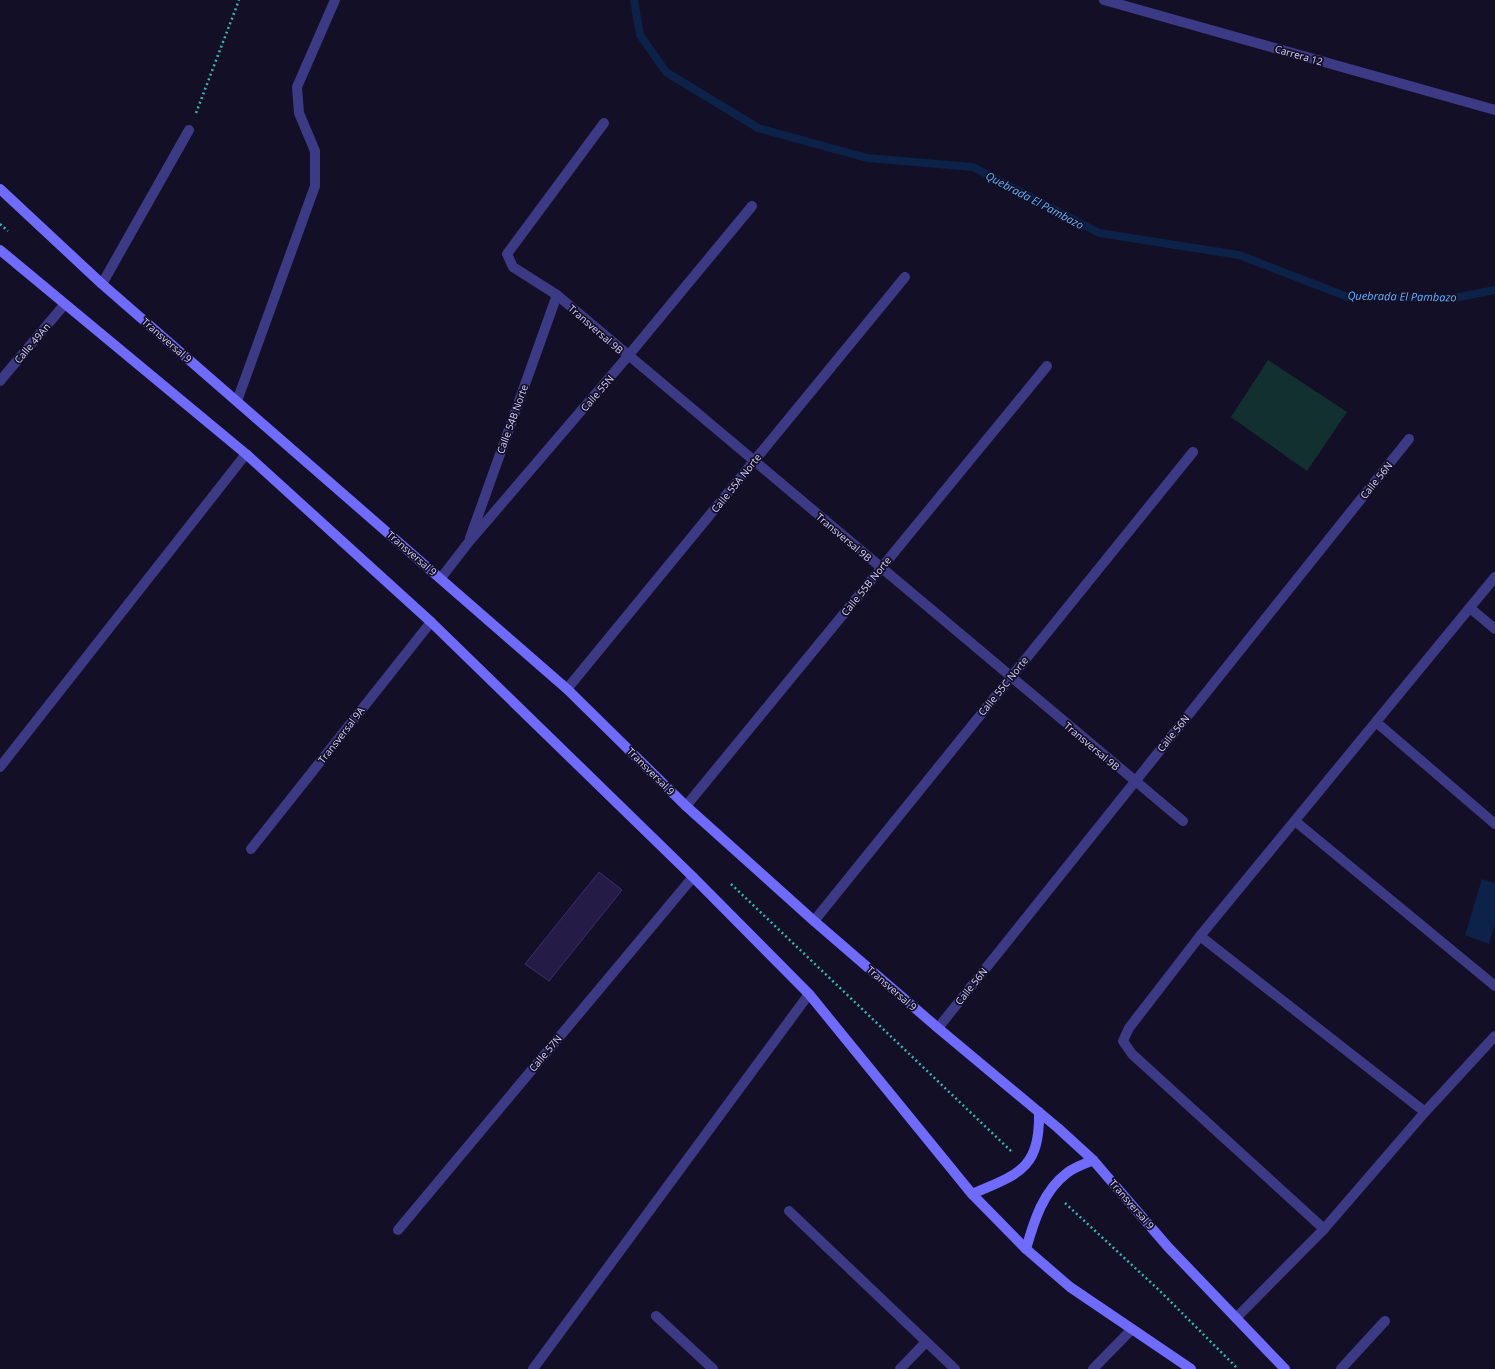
<svg xmlns="http://www.w3.org/2000/svg" width="1495" height="1369" font-family="'Open Sans',sans-serif">
<style>
.green{fill:#12302f}
.water{fill:#0c2248}
.lines{fill:none;stroke-linecap:round;stroke-linejoin:round}
.stream{stroke:#0c2248;stroke-width:8}
.building{fill:#241b47;stroke:#3b2d73}
.path{stroke:#2fb8b0;stroke-width:2.5;stroke-dasharray:2 3;stroke-linecap:butt}
.service{stroke:#3d3a85;stroke-width:10}
.minor{stroke:#3d3a85;stroke-width:10}
.secondary{stroke:#6f6bff;stroke-width:10}
.labels{text-anchor:middle;dominant-baseline:central;stroke-width:3.5;stroke-linejoin:round;paint-order:stroke}
.street-label{font-size:10px;fill:#d9d4ff;stroke:#130f26}
.water-label{font-size:11px;font-style:italic;fill:#62b6ff;stroke:#130f26}
</style>
<rect width="100%" height="100%" fill="#130f26"/>
<polygon class="green" points="1268,360 1347,412 1307,471 1231,417"/>
<polygon class="water" points="1482,879 1495,883 1495,924 1489,944 1465,935"/>
<g class="lines">
<polyline class="stream" points="634,0 640,35 666,72 758,128 867,158 973,167 1099,233 1239,255 1348,297 1454,298 1495,290"/>
</g>
<polygon class="building" points="599,872 622,890 549,981 525,964"/>
<g class="lines">
<g class="path">
<polyline points="196,113 239,0"/>
<polyline points="0,224 8,231"/>
<polyline points="731,884 1011,1151"/>
<polyline points="1065,1203 1160,1291 1238,1369"/>
</g>
<g class="service">
<polyline points="1470,608 1495,629"/>
<polyline points="1376,722 1495,824"/>
<polyline points="1295,821 1495,986"/>
<polyline points="1200,936 1425,1112"/>
<polyline points="1324,1229 1132,1054 1123,1041 1129,1028 1200,936 1495,577"/>
<polyline points="1236,1318 1324,1229 1425,1112 1495,1036"/>
<polyline points="1341,1369 1385,1321"/>
</g>
<g class="minor">
<polyline points="1104,0 1495,110"/>
<polyline points="604,123 507,254 513,267 557,295 1183,821"/>
<polyline points="102,284 189,130"/>
<polyline points="0,381 64,305"/>
<polyline points="237,401 315,186 315,151 299,113 297,87 335,0"/>
<polyline points="470,538 557,295"/>
<polyline points="441,578 468,543 628,356 752,206"/>
<polyline points="567,689 905,277"/>
<polyline points="0,767 246,454"/>
<polyline points="686,806 1047,366"/>
<polyline points="251,849 431,622"/>
<polyline points="814,921 1193,452"/>
<polyline points="938,1028 1409,439"/>
<polyline points="789,1211 955,1369"/>
<polyline points="398,1230 693,877"/>
<polyline points="656,1316 713,1369"/>
<polyline points="533,1369 809,994"/>
<polyline points="900,1369 926,1342"/>
<polyline points="1093,1369 1132,1329"/>
</g>
<g class="secondary">
<polyline points="0,189 102,284 567,689 686,806 814,921 938,1028 1058,1128 1093,1160 1168,1247 1285,1369"/>
<polyline points="0,250 246,454 431,622 693,877 809,994 972,1194 1026,1249 1070,1287 1191,1369"/>
<path d="M972,1194C1019,1174 1040,1169 1039,1112"/>
<path d="M1026,1249C1034,1221 1043,1191 1067,1173C1075,1167 1085,1164 1093,1160"/>
</g>
</g>
<g class="labels">
<g class="street-label">
<text transform="translate(1299 55) rotate(16)">Carrera 12</text>
<text transform="translate(596 329) rotate(41)">Transversal 9B</text>
<text transform="translate(167 340) rotate(41)">Transversal 9</text>
<text transform="translate(32 343) rotate(-50)">Calle 49An</text>
<text transform="translate(597 393) rotate(-49)">Calle 55N</text>
<text transform="translate(512 419) rotate(-70)">Calle 54B Norte</text>
<text transform="translate(1376 480) rotate(-51)">Calle 56N</text>
<text transform="translate(736 483) rotate(-51)">Calle 55A Norte</text>
<text transform="translate(844 537) rotate(40)">Transversal 9B</text>
<text transform="translate(412 553) rotate(41)">Transversal 9</text>
<text transform="translate(866 586) rotate(-51)">Calle 55B Norte</text>
<text transform="translate(1003 686) rotate(-51)">Calle 55C Norte</text>
<text transform="translate(1173 733) rotate(-51)">Calle 56N</text>
<text transform="translate(341 735) rotate(-52)">Transversal 9A</text>
<text transform="translate(1092 746) rotate(40)">Transversal 9B</text>
<text transform="translate(651 771) rotate(45)">Transversal 9</text>
<text transform="translate(971 986) rotate(-51)">Calle 56N</text>
<text transform="translate(892 988) rotate(41)">Transversal 9</text>
<text transform="translate(545 1053) rotate(-50)">Calle 57N</text>
<text transform="translate(1132 1204) rotate(49)">Transversal 9</text>
</g>
<g class="water-label">
<text transform="translate(1035 200) rotate(28)">Quebrada El Pambazo</text>
<text transform="translate(1402 296) rotate(1)">Quebrada El Pambazo</text>
</g>
</g>
</svg>
